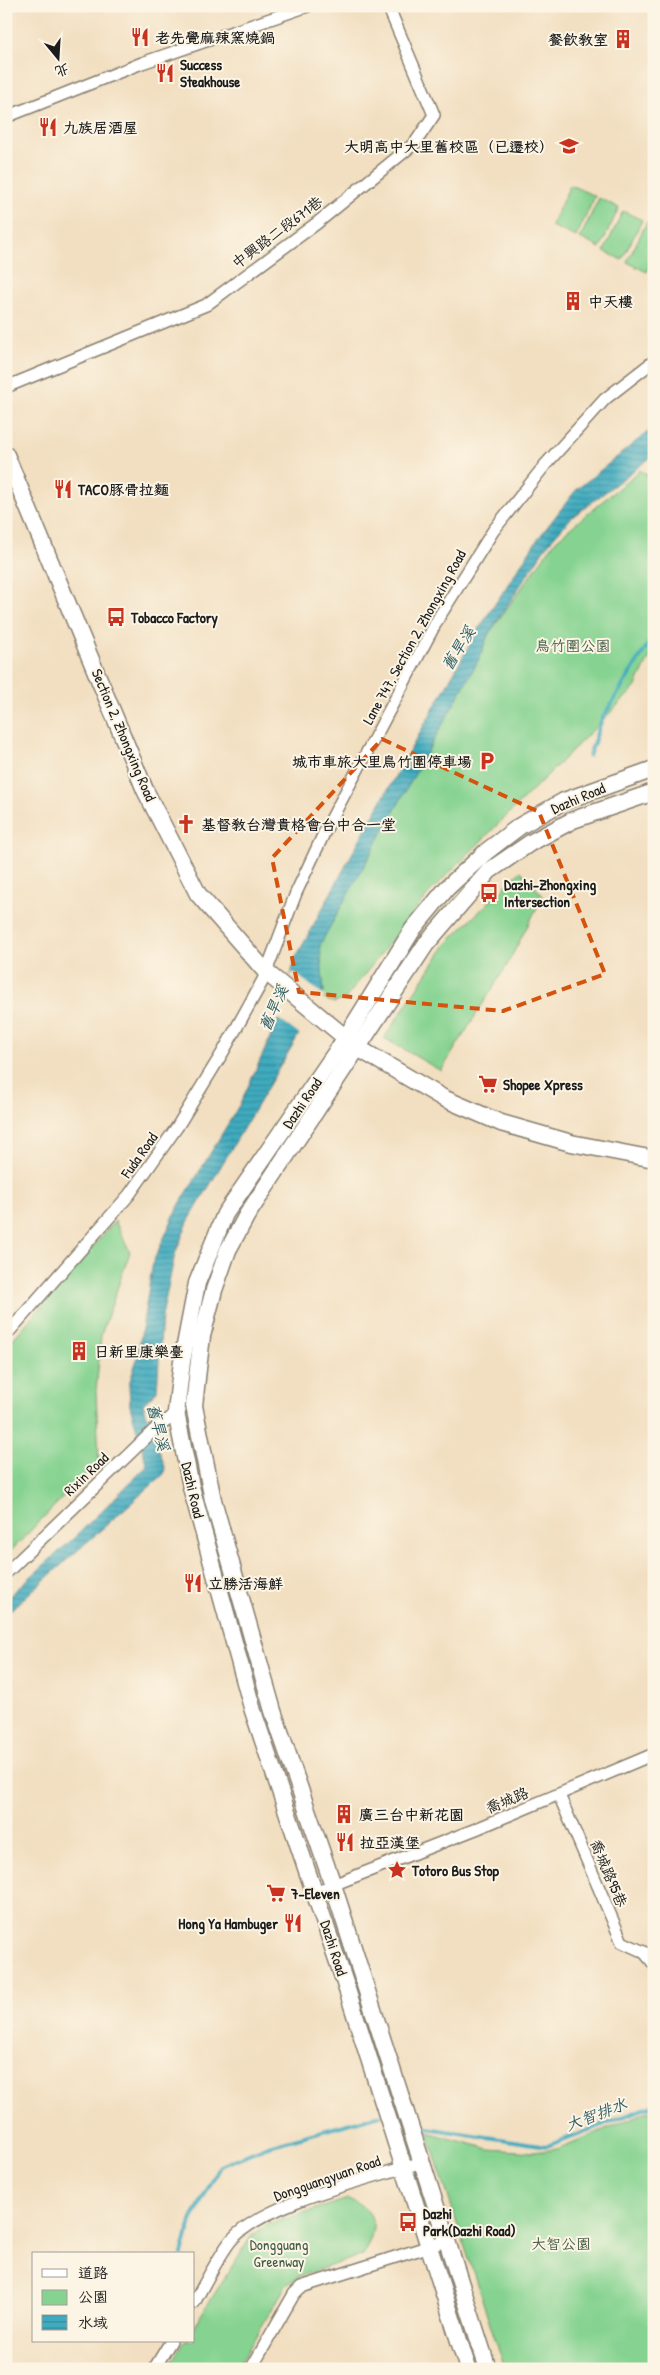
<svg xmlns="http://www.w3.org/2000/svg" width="660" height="2375" font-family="'Patrick Hand','LXGW WenKai TC',sans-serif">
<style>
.park{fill:#86d391;stroke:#517856}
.water{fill:url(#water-rules);stroke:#2e646e}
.pier{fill:#f2dfc1}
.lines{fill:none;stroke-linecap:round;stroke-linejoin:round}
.stream{stroke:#40abbf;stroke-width:4}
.street-casing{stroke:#877e6e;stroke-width:14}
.secondary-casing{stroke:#877e6e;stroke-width:19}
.street{stroke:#fff;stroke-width:11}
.secondary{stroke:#fff;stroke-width:16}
.marked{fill:none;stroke:#d4530e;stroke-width:4;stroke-dasharray:10 6;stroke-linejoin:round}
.labels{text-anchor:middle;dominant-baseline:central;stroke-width:4;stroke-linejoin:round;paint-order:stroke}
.poi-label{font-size:15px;font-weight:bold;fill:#1c1c1c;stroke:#fcf5e5;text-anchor:start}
.street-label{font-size:15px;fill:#1c1c1c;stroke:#fcf5e5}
.park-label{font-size:15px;fill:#415c45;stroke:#fcf5e5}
.water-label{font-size:16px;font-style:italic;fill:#2c5c65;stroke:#fcf5e5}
</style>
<defs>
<pattern id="water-rules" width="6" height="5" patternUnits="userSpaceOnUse" patternTransform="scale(1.25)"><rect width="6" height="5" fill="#40abbf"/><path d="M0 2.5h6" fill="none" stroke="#358a9a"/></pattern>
</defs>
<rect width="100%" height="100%" fill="#fcf5e5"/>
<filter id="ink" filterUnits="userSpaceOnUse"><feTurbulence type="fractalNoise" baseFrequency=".02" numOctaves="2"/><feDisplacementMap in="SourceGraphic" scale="10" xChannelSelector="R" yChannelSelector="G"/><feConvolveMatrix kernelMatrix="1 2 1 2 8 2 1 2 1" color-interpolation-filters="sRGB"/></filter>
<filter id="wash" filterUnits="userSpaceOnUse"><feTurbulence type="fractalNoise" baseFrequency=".0096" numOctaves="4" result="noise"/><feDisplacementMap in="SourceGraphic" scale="20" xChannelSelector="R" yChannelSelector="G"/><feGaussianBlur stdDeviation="1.12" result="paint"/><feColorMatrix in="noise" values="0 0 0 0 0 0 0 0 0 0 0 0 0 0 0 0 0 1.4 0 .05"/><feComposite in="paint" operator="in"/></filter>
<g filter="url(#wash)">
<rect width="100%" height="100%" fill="#f2dfc1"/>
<g class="park">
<polygon points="570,185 595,196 576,237 551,226"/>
<polygon points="599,198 619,208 600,248 580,238"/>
<polygon points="623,211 642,220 622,260 604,251"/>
<polygon points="647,222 654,226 654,257 647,272 627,262"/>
<polygon points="640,470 654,480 654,648 635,688 432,890 345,999 334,1003 322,998 312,968 327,923 488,635 556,540"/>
<polygon points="521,871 543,896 507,965 441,1071 384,1038 447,943"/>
<polygon points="115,1221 130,1252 101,1335 96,1392 99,1460 6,1556 6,1347"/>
<polygon points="654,2109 654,2369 505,2369 427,2132 489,2149 534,2152 557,2149"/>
<path d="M348,2199C380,2212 377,2228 363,2255L300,2276L287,2284L236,2369H168L185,2341H194V2326L252,2235L271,2223Z"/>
</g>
<polygon class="water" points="654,427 654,455 571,518 547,545 488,635 479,659 320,945 324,992 188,1222 175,1254 162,1316 157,1391 143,1404 165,1467 164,1474 6,1614 6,1599 75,1537 147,1466 130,1406 129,1384 137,1359 153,1262 177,1209 241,1102 281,1014 295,959 366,828 478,630 537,540 576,490"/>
<polygon class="pier" points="293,972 325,996 300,1035 277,1018 287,981"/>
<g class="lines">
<g class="stream">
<polyline points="589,756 602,719 654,635"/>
<polyline points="427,2128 547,2146 654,2105"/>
<polyline points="182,2254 191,2221 220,2166 265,2147 380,2115"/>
</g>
</g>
</g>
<g filter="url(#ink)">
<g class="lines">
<g class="street-casing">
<g id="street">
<polyline points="6,117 142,63 308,6"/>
<polyline points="6,387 206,305 317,223 415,143 434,115 388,6"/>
<polyline points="6,1335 129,1195 177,1127 223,1052 263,980 296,893 326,829 439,617 493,531 545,465 605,399 654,361"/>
<polyline points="6,1573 154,1430 180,1411"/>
<polyline points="559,1795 622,1942 644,1952 654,1964"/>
<polyline points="315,1892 476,1829 654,1754"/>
<path d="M194,2303C205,2283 216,2261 229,2243C259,2203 373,2178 422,2162"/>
<polyline points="154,2369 171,2341"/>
<polyline points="251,2369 294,2294 301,2287 446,2241"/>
</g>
</g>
<g class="secondary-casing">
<g id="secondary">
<polyline points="6,455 145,790 198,894 266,972 358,1048 443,1098 501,1123 571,1143 654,1159"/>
<polyline points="468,2369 344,1980 253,1711 191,1487 176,1412 182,1361 197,1283 225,1214 345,1039 413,929 447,888 487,851 520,826 564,801 654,769"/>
<polyline points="488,2369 333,1885 273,1711 213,1500 194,1406 198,1369 202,1336 214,1290 228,1250 247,1215 426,944 489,871 530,843 573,820 654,792"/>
</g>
</g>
<use href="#street" class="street"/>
<use href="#secondary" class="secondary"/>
</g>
</g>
<path class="marked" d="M382,739L539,812L605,974L503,1011L299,992L272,858Z"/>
<defs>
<g id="restaurant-bare" transform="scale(1.5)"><path d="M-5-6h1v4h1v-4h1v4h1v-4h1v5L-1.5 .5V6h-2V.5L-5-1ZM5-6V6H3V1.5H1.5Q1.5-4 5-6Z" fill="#c8321e" stroke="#fcf5e5" stroke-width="2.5" paint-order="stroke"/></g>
<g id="building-bare" transform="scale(1.5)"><path d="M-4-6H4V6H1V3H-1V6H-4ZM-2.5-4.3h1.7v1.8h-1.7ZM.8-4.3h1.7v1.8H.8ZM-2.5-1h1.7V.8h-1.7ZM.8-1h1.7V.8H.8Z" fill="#c8321e" stroke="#fcf5e5" stroke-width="2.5" paint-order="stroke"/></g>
<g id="school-bare" transform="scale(1.5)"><path d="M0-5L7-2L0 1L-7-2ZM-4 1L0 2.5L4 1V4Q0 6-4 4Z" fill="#c8321e" stroke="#fcf5e5" stroke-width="2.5" paint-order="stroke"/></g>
<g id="bus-bare" transform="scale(1.5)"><path d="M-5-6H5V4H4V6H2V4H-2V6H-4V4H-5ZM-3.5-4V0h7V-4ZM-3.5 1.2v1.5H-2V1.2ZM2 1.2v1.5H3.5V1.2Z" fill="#c8321e" stroke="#fcf5e5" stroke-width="2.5" paint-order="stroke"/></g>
<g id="parking-bare" transform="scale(1.5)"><path d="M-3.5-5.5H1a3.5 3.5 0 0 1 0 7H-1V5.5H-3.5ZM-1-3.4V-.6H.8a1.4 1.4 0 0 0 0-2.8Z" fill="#c8321e" stroke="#fcf5e5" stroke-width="2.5" paint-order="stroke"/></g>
<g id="church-bare" transform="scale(1.5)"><path d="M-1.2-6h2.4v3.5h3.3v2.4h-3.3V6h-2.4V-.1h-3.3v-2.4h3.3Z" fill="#c8321e" stroke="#fcf5e5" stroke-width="2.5" paint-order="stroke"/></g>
<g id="supermarket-bare" transform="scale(1.5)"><path d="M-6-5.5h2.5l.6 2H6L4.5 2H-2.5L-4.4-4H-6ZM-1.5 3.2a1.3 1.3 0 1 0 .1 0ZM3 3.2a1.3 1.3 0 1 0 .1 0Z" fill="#c8321e" stroke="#fcf5e5" stroke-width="2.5" paint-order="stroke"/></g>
<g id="sight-bare" transform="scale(1.5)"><path d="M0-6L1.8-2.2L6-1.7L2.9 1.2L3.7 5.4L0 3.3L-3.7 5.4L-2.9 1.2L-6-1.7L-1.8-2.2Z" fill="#c8321e" stroke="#fcf5e5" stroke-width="2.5" paint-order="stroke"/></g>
</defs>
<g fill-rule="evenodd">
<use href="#restaurant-bare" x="140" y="37"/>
<use href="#building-bare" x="623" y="39"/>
<use href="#restaurant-bare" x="165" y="73"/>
<use href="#restaurant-bare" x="48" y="127"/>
<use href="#school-bare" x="569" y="146"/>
<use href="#building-bare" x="573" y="301"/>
<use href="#restaurant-bare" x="63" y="489"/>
<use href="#bus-bare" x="116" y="617"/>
<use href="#parking-bare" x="487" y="761"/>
<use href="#church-bare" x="186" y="824"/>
<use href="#bus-bare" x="489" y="893"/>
<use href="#supermarket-bare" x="488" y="1084"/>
<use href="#building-bare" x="79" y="1351"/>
<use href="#restaurant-bare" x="193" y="1583"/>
<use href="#building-bare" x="344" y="1814"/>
<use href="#restaurant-bare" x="345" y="1842"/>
<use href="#sight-bare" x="397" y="1870"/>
<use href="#supermarket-bare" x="276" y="1893"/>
<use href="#restaurant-bare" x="293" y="1923"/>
<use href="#bus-bare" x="408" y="2222"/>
</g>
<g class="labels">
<g class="poi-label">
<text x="155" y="37">老先覺麻辣窯燒鍋</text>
<text x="608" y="39" text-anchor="end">餐飲教室</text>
<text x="180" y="64">Success<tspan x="180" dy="17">Steakhouse</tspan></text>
<text x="63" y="127">九族居酒屋</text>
<text x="554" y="146" text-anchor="end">大明高中大里舊校區（已遷校）</text>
<text x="588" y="301">中天樓</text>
<text x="78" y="489">TACO豚骨拉麵</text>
<text x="131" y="617">Tobacco Factory</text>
<text x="472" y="761" text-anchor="end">城市車旅大里鳥竹圍停車場</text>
<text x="201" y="824">基督教台灣貴格會台中合一堂</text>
<text x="504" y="884">Dazhi-Zhongxing<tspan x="504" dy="17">Intersection</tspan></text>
<text x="503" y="1084">Shopee Xpress</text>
<text x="94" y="1351">日新里康樂臺</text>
<text x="208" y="1583">立勝活海鮮</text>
<text x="359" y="1814">廣三台中新花園</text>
<text x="360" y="1842">拉亞漢堡</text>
<text x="412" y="1870">Totoro Bus Stop</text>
<text x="291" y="1893">7-Eleven</text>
<text x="278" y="1923" text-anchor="end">Hong Ya Hambuger</text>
<text x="423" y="2213">Dazhi<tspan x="423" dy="17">Park(Dazhi Road)</tspan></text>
</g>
<g class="street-label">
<text transform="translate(277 232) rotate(-37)">中興路二段671巷</text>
<text transform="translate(414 637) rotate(-61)">Lane 747, Section 2, Zhongxing Road</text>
<text transform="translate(124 735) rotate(67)">Section 2, Zhongxing Road</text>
<text transform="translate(578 798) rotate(-23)">Dazhi Road</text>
<text transform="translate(302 1103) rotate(-56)">Dazhi Road</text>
<text transform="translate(139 1155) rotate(-55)">Fuda Road</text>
<text transform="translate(86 1474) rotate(-44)">Rixin Road</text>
<text transform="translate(193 1490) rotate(77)">Dazhi Road</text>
<text transform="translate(507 1800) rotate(-23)">喬城路</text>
<text transform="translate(609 1873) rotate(67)">喬城路95巷</text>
<text transform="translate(334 1948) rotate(72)">Dazhi Road</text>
<text transform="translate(327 2178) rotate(-19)">Dongguangyuan Road</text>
</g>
<g class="park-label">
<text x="573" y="645">鳥竹圍公園</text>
<text x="561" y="2243">大智公園</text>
<text x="279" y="2244">Dongguang<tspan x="279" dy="17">Greenway</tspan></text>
</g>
<g class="water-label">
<text transform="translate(458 648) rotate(-58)">舊旱溪</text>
<text transform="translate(273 1008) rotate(-66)">舊旱溪</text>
<text transform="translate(159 1427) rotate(76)">舊旱溪</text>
<text transform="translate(596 2114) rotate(-21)">大智排水</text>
</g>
</g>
<rect width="660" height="2375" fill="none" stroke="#fcf5e5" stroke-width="25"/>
<rect x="32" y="2252" width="162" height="90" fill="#fcf5e5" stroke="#a29e95"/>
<rect x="42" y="2269" width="25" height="8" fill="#ffffff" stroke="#a29e95"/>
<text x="78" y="2278" font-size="15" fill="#1c1c1c">道路</text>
<rect x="42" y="2290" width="25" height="15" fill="#86d391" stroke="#a29e95"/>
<text x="78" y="2302" font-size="15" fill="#1c1c1c">公園</text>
<rect x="42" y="2315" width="25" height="15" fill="url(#water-rules)" stroke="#a29e95"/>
<text x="78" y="2328" font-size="15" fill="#1c1c1c">水域</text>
<g transform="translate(58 58) rotate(162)" stroke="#fcf5e5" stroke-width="4" paint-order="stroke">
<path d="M0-4L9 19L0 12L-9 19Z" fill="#1c1c1c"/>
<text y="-8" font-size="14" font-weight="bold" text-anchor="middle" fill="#1c1c1c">北</text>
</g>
</svg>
